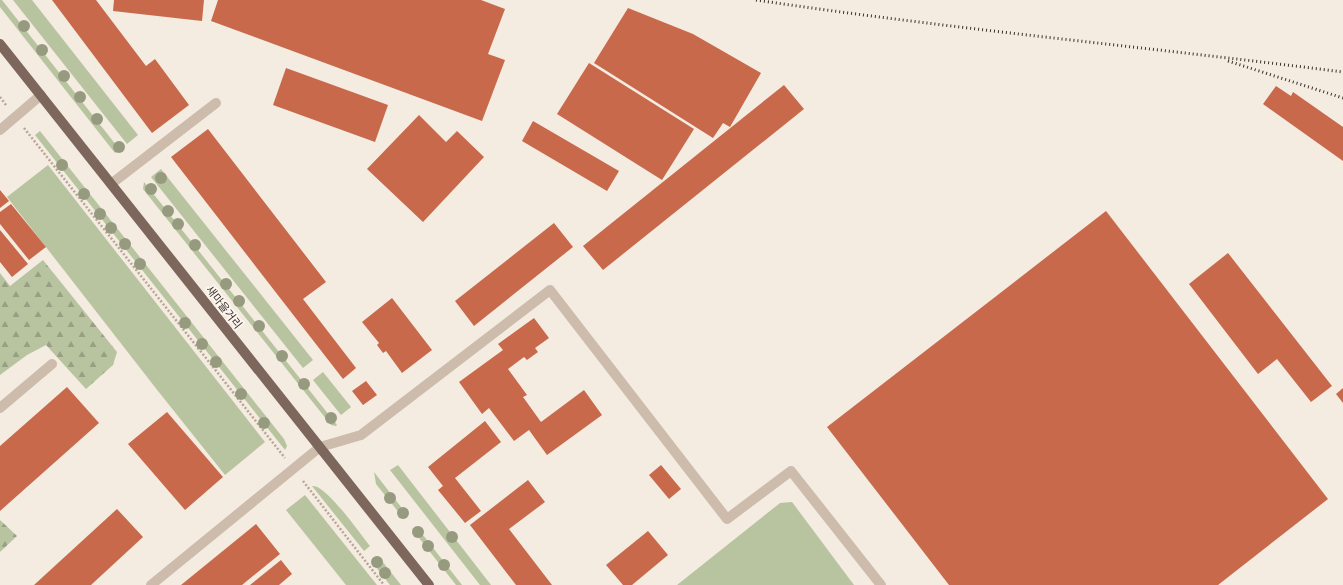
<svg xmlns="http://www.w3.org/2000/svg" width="1343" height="585" font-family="'Archivo Narrow','Noto Sans KR',sans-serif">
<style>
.grass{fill:#b8c4a0}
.forest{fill:url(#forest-firs)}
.building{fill:#c8694b}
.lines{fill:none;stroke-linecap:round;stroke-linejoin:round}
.path{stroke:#b9a596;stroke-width:2.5;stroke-dasharray:2 2;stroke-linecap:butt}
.minor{stroke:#cdbbac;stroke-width:10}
.major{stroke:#7d675c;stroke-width:10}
.rail{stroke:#3b302b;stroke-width:3;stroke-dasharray:1 3;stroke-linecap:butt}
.tree{fill:#969b7f}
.labels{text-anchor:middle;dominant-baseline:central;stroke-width:4;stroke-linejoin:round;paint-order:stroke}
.street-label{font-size:11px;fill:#3b302b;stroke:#fbf5ee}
</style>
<defs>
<pattern id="forest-firs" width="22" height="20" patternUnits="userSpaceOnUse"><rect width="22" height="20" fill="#b8c4a0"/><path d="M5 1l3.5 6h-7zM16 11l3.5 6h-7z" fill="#97a083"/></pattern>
</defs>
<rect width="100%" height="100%" fill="#f4ebe1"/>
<g class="grass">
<polygon points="0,0 2,0 120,150 115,153 0,7"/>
<polygon points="13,0 32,0 138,135 127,144"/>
<polygon points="40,131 284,439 287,446 285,450 35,135"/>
<polygon points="48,165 265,442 225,475 158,391 7,197"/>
<polygon points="161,169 313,360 303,368 151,177"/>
<polygon points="144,182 337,425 336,426 331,425 143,189"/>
<polygon points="323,372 351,407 341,415 313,380"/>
<polygon points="398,465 491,585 480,585 390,470"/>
<polygon points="374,472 408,516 404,519 376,484"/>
<path d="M312,486C325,483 361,535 370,546L364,551Z"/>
<polygon points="305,495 377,585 346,585 286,510"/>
<polygon points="792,502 854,585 677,585 780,503"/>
<polygon points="416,526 462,585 456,585 412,529"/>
<polygon points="378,556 401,585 390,585 372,562"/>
</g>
<g class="forest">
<polygon points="43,260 117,352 113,365 86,389 46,345 27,355 0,375 0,273 10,286"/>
<polygon points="0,520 17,536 0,552"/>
</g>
<g class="building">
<polygon points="52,0 96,0 146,66 155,59 189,105 152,133"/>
<polygon points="114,0 204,0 202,21 113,11"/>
<polygon points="218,0 481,0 505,9 488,54 505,60 482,121 211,21"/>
<polygon points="628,8 693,34 761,73 730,127 723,123 713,138 594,63"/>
<polygon points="589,63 694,129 662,180 557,114"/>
<polygon points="286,68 388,105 375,142 273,105"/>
<polygon points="784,85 804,109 603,270 583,246"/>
<polygon points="1276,86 1291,96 1293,92 1343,127 1343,161 1263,104"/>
<polygon points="419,115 446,142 457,131 484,157 423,222 367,169"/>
<polygon points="533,121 619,171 607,191 522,141"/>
<polygon points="208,129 326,282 303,299 356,368 343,379 171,157"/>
<polygon points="0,190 9,201 0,208"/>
<polygon points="11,204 46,247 29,260 0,224 0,212"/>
<polygon points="1106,211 1328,499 1218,585 949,585 827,427"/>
<polygon points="554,223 573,247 474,326 455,301"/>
<polygon points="0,230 28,264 12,277 0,262"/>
<polygon points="1228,253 1332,386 1311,402 1277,359 1258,374 1189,284"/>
<polygon points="392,298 432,350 402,373 386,351 383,353 377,345 379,343 362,322"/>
<polygon points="534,318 549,338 535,348 538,352 527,360 524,357 508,369 527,395 523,397 541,422 584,390 602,415 547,455 529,430 514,441 489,408 482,414 459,382 503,350 498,344"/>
<polygon points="366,381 377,395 363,405 352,391"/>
<polygon points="67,387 99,423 0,511 0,446"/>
<polygon points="1343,388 1343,403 1336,394"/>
<polygon points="167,412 223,477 185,510 128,444"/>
<polygon points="485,421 501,442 455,478 481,511 465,523 438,490 443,486 428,467"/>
<polygon points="661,465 681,489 669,499 649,475"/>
<polygon points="528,480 545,502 509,529 552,585 516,585 470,525"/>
<polygon points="117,509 143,537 91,585 34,585"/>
<polygon points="256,524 280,554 242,585 181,585"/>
<polygon points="648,531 668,555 632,585 623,585 606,565"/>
<polygon points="281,560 292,574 279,585 250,585"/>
</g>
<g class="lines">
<g class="path">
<polyline points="0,97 6,105"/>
<polyline points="24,128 285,458"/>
<polyline points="303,481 384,585"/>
</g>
<g class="minor">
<polyline points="0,130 41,95"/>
<polyline points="111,184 216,103"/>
<polyline points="0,408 52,364"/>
<polyline points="151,585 320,447 361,435 550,290 727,519 791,471 881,585"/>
</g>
<polyline class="major" points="0,44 429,585"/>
<g class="rail">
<path d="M756,0C951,29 1147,47 1343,72"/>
<polyline points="1228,61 1343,98"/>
</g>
</g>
<g class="tree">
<circle cx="24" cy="26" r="6"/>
<circle cx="42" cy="50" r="6"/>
<circle cx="64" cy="76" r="6"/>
<circle cx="80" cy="97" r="6"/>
<circle cx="97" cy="119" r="6"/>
<circle cx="119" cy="147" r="6"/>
<circle cx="62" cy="165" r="6"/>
<circle cx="161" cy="178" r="6"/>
<circle cx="151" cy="189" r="6"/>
<circle cx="84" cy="194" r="6"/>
<circle cx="168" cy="211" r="6"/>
<circle cx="100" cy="214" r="6"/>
<circle cx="178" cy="224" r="6"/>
<circle cx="111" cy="228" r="6"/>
<circle cx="125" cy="244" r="6"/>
<circle cx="195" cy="245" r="6"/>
<circle cx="140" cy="264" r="6"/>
<circle cx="226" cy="284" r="6"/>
<circle cx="239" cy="301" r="6"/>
<circle cx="185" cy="323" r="6"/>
<circle cx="259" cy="326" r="6"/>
<circle cx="202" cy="344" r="6"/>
<circle cx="282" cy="356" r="6"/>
<circle cx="216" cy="362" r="6"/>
<circle cx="304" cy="384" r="6"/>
<circle cx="241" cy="394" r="6"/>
<circle cx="331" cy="418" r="6"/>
<circle cx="264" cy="423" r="6"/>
<circle cx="390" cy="498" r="6"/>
<circle cx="403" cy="513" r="6"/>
<circle cx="418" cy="532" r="6"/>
<circle cx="452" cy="537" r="6"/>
<circle cx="428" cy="546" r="6"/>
<circle cx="377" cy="562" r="6"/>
<circle cx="444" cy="565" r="6"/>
<circle cx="385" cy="573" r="6"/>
</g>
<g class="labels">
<g class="street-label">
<text transform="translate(224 307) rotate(52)">새마을거리</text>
</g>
</g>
</svg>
